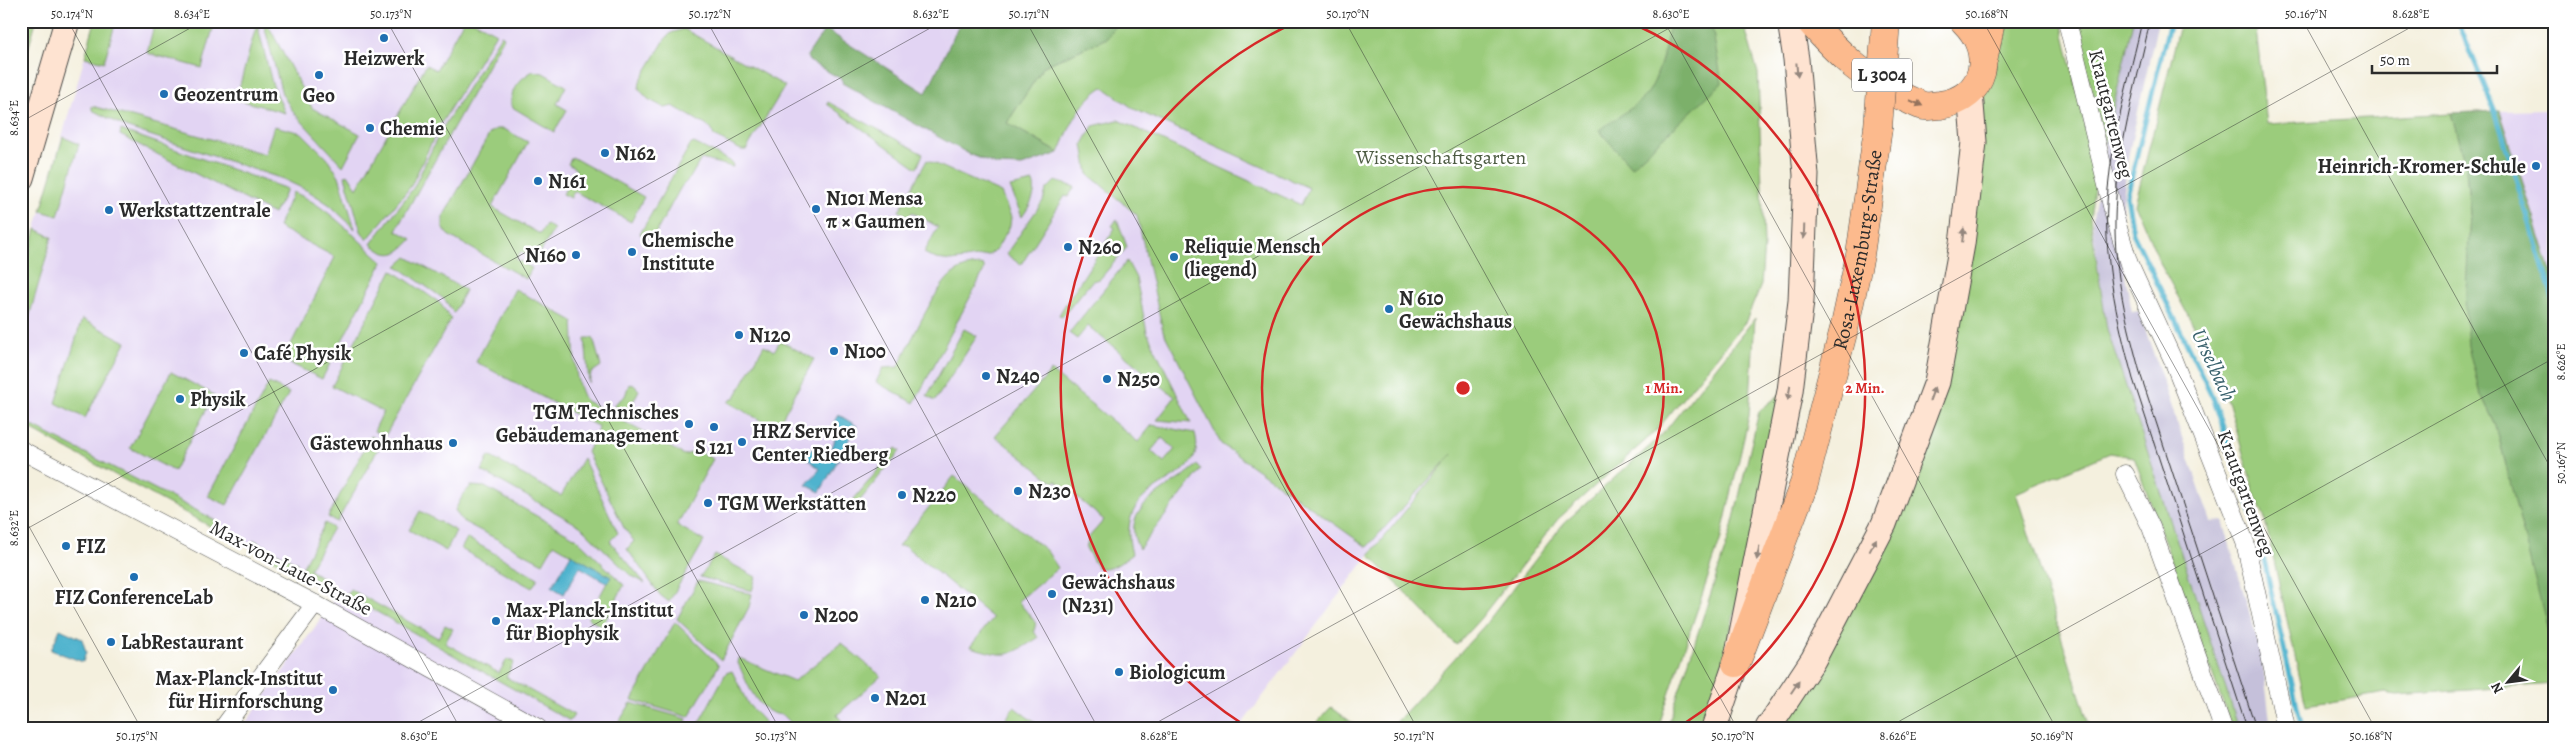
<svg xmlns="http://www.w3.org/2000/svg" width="2575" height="749" font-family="Alegreya,serif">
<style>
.built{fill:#e2d4f3}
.industrial{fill:#c5c0da}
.green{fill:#9bcc7b;stroke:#637c53;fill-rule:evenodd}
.forest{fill:#7cb06b;stroke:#546e4b}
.water{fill:#4fb3ce;stroke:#3d6f7c}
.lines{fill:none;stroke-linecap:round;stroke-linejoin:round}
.stream{stroke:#4fb3ce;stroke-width:5}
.street-casing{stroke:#494946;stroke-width:19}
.secondary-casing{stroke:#494946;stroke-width:27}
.primary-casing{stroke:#494946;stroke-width:29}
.highway-casing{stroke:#494946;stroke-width:29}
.street{stroke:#fff;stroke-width:18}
.secondary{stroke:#fee3d1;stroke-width:25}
.primary{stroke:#fcba8d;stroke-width:28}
.highway{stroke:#fcba8d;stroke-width:28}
.tram{stroke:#2b2b2b;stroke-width:1}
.highway-bridge-casing{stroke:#494946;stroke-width:29;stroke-linecap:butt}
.highway-bridge{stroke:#fcba8d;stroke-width:28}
.oneway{fill:#94877e}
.oneway2{fill:#94725c}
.ticks{fill:none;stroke:#2b2b2b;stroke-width:1;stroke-opacity:0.45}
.ring{fill:none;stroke:#d62828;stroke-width:2.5}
.poi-dot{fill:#1f6fb2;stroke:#fff;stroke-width:2}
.labels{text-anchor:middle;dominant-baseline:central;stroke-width:5;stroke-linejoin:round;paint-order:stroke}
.shield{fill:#fff;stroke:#6b6b6b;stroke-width:1}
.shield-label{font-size:19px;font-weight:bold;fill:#2b2b2b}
.poi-label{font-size:20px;font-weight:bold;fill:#2b2b2b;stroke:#fff;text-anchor:start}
.street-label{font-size:20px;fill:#2b2b2b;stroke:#fff}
.park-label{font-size:20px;fill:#4d5b43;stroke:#fff}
.water-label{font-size:21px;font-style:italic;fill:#39616c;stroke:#fff}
.centre{fill:#d62828;stroke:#fff;stroke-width:2.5}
.ring-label{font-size:15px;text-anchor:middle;font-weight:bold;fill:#d62828;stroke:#fff;stroke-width:5;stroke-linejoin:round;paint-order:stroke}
.neatline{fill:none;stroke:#2b2b2b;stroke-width:2}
.ticks-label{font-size:12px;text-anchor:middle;fill:#2b2b2b}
</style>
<rect width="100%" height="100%" fill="#fff"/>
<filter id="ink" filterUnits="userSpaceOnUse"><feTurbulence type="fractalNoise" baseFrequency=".02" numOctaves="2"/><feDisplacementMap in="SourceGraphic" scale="10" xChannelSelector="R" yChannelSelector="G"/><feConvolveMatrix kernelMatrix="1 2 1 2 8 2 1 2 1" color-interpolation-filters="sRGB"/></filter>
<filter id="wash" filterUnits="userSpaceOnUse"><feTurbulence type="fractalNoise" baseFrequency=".0096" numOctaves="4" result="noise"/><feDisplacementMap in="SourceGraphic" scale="20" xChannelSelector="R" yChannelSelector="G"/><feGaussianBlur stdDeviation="1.12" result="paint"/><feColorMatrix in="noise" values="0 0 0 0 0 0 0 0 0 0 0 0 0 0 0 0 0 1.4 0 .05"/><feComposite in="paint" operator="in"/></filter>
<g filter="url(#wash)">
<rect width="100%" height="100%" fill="#f4f0de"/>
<g class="built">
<polygon points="95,21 1711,21 1462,441 1369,555 1239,728 242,728 333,602 297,572 21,424 21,281"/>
<polygon points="2554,110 2554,280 2500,111"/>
</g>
<polygon class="industrial" points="2133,21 2158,21 2128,157 2121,219 2123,264 2132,312 2139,311 2211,522 2223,521 2262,656 2271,728 2239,728 2107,329 2092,223 2105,144"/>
<g class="green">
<polygon points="21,21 36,21 21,75"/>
<polygon points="95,21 116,21 104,62 85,57"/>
<polygon points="155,21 215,21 202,68 147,53"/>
<polygon points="263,21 266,21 312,108 360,134 343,166 294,113 282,94"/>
<polygon points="463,21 474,21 496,33 439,127 411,186 367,240 361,231 345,176 348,174 357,188 426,65 436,70"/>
<path d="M1119,21H1743L1758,73L1764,244L1761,285L1746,321L1656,431L1558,519L1480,619L1456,645L1369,555L1452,454L1367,547L1221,444L1163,331L1137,215L1088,174L1083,144L1093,126L1118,120L1301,205L1309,188L1134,109L1103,87C1079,102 1070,127 1059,153L1007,123L1044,66L1107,38Z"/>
<polygon points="2000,21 2061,21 2096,173 2090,218 2107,329 2239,728 2232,728 2134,457 2110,453 2016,493 2090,728 1770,728 1946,382 1979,92"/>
<polygon points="2074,21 2133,21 2105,144"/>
<polygon points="2181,21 2255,21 2267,124 2451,113 2466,168 2470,214 2468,259 2479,390 2496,426 2551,637 2554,684 2397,695 2385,693 2306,706 2264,516 2254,492 2229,404 2204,345 2162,267 2135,204"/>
<polygon points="257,23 272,83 285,113 236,99"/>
<polygon points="684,29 785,86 746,150 741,150 714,136 711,128 673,106 665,108 648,99 639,89 640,81 666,38 671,33"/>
<path d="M501,35L504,37L396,230L412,239C397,256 389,259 371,244L414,187L440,132Z"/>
<path d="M533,71L543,73L566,86L557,104L567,110L554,132L512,107C509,90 519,79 533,71Z"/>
<polygon points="828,102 923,154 917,168 827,104"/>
<polygon points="92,106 265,154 274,126 302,133 327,158 339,176 355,229 330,205 310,192 283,179 128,128 92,110"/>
<polygon points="496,129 504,129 528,142 492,207 540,234 546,224 554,229 536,260 521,252 516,259 532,268 526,279 448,235 443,229 443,217 490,133"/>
<polygon points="121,130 287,189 274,214 120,135"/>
<polygon points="63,137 79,144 58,216 41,211"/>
<polygon points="694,143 728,160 732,163 733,167 701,159 690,178 681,187 652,240 640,234 690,145"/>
<polygon points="572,157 644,197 631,222 574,191 571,198 563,194 576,169 568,164"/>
<polygon points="927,160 1001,193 1011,217 1010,226 996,250 989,255 952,261 936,259 924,253 938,227 912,212 909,217 899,211"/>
<polygon points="1055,181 1075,187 1068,197 1065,196 1021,265 1006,254 1043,201 1046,190"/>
<path d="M1033,182C1038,194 1029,207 1022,217L1010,187Z"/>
<path d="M293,192C328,206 355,238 383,262L322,379L283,360L335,257L278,227Z"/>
<polygon points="1117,219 1127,247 1100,279 1092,281 1062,317 1059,315 1063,308 1115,228 1112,226"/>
<polygon points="36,229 52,237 21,345 21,281"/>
<polygon points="407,257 465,290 454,313 444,299 397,266"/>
<polygon points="1127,261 1136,278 1147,332 1191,423 1157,420 1175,397 1088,326 1077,339 1069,333"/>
<path d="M980,265L984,266V271L914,403L876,382L883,368L898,367C909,346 936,284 954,273C963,267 970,266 980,265Z"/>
<polygon points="392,270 440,303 451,319 385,436 374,431 383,412 332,386"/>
<path d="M515,289L573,321C575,347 572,376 585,400L684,455L698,451L713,459L677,525L704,541L669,602L660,595L627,549L634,541L624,528L587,452L599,427L476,362Z"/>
<polygon points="1755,318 1749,416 1721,538 1658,728 1391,728 1484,626 1563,524 1661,436"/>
<polygon points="82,319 126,342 85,418 56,403"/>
<polygon points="964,329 977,336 935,401 927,396"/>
<polygon points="585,338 593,338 601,366 591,373 589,383"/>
<polygon points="780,341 814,359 776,429 728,402 735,397 764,345 774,351"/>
<path d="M1051,371L1138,442L1152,425L1195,433C1211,491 1110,472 1132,554C1121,562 1112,572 1097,567L1086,548L1089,537L1104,520L1056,480L1054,483L995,436ZM1162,438L1175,449L1164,462L1151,451Z"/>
<polygon points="171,372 214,395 174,471 130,448"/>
<polygon points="269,383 289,393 227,505 208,496"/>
<polygon points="629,384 634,385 639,390 631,406 633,415 613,405 625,396"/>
<polygon points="1783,392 1709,728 1667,728 1731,531 1759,411"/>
<polygon points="21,420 219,522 215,529 21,424"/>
<polygon points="371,436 382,442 337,522 328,517"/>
<polygon points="896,448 900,451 849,514 845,510"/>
<polygon points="489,456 561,496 583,458 618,533 610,541 645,583 630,575 580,526 482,471"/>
<path d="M1197,465L1201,470L1139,549C1116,505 1173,489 1197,465Z"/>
<path d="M954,476L1047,551L1058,568L1018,601L1036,623L1034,631L1038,638C1004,659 1008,657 970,647L993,618L905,546H898Z"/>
<polygon points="471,486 485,487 576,538 624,585 602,627 588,618 610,577 554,544 543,563 462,521 455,510 463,495"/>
<polygon points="420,511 456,531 446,551 409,530"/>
<polygon points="325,523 333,528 309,570 323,578 320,583 304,575 303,566"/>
<polygon points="467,538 538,578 532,588 461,549"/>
<polygon points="254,540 297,563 297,572 250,548"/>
<polygon points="715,555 756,577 752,591 700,577"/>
<polygon points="698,581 752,594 749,607 721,660 677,619"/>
<polygon points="350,589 438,638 445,625 453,629 445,643 499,673 507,659 514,662 506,677 574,715 570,721 347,595"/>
<polygon points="675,622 719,665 689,717 632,700"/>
<path d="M841,643L881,676L837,715L847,728H796L783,715C757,714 748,684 738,663L739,658L794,681Z"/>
<polygon points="732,671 748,704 770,728 696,728 726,673"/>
<polygon points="631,703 687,719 683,728 615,728"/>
<polygon points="1014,707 1042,728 1000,728"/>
<polygon points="1331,707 1359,728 1312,728"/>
</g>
<g class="forest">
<polygon points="961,21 1119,21 1107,38 1044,66 1007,123 1059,153 1022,166 997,165 969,154 842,83 843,80 809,61 807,56 825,29 926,93"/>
<path d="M1670,21H1711L1722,83L1631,167L1599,130C1614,119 1633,109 1646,95C1658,82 1668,39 1670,21Z"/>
<polygon points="2500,111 2554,280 2554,655 2496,426 2479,390 2468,346 2465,310 2470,214 2466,168 2451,113"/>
</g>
<g class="water">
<polygon points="839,415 857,426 820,492 806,485 820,469 805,457 810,449 830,454 839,427 834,423"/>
<polygon points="571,554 611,577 607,583 580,567 564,594 552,587"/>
<polygon points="60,629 82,639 86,652 83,662 51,650"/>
</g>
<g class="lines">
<g class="stream">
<polyline points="2170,21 2127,196 2133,233 2214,400 2258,533 2302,728"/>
<polyline points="2458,21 2496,114 2554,302"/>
</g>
</g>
</g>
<g filter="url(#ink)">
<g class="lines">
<g class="street-casing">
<g id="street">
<polyline points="2067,21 2115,218 2129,264 2173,360 2245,542 2286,728"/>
<polyline points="21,450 315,604 538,728"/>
<polyline points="2125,474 2151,527 2223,728"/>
<polyline points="223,728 315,604"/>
</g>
</g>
<g class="secondary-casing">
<g id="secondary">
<polyline points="21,178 67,21"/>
<polyline points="1714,728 1736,663 1790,391 1801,301 1806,175 1796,59 1790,21"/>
<polyline points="1768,728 1813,660 1884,524 1937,382 1962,244 1974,142 1970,92"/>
</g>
</g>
<g class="primary-casing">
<path id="primary" d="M1810,21C1838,54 1867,81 1907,99C1912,101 1919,105 1924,106C1929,107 1935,105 1940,105C1986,99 1996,52 1964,21"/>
</g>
<g class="highway-casing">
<g id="highway">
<polyline points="1984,57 1991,21"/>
<path id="s1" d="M1736,663L1804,484L1845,325L1860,255L1878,128"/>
</g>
</g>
<use href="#street" class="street"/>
<use href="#secondary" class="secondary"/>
<use href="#primary" class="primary"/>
<use href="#highway" class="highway"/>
<g class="tram">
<path d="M2142,21C2130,76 2113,132 2108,189C2102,254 2116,316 2133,379L2247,728"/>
<path d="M2150,21C2136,86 2116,153 2115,219C2114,273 2127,325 2141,376L2256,728"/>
</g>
<g class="highway-bridge-casing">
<polyline id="highway-bridge" points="1878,128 1886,21"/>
</g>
<use href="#highway-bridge" class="highway-bridge"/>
</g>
<defs><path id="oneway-solid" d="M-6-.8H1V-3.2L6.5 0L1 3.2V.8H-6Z" transform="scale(1.25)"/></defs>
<g class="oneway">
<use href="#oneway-solid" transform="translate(1797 70) rotate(85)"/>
<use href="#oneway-solid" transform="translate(1804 232) rotate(92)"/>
<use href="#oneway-solid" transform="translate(1963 235) rotate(-83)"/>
<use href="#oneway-solid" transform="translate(1789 393) rotate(100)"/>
<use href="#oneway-solid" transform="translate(1932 394) rotate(-70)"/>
<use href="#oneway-solid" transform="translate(1873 545) rotate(-62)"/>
<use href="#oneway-solid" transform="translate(1758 553) rotate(101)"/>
<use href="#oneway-solid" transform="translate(1795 687) rotate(-56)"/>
</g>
<use class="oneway2" href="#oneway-solid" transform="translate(1916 103) rotate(24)"/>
</g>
<path class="ticks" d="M68,21L460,728M387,21L779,728M707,21L1098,728M1026,21L1417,728M1345,21L1737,728M1664,21L2056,728M1983,21L2375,728M2303,21L2554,474M21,122L203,21M21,512L141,728M21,532L943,21M408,728L1682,21M1147,728L2422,21M1887,728L2554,358"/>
<g class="ring">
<circle cx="1463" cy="388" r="201"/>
<path d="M1247 727A402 402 0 0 1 1296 22M1630 22A402 402 0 0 1 1679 727"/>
</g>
<g class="poi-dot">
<circle cx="384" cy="38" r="5"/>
<circle cx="319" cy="75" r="5"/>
<circle cx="164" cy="94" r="5"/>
<circle cx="370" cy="128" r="5"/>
<circle cx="605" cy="153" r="5"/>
<circle cx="2536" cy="166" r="5"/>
<circle cx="538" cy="181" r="5"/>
<circle cx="816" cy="209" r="5"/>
<circle cx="109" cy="210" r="5"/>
<circle cx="1068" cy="247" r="5"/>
<circle cx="632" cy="252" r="5"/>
<circle cx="576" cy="255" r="5"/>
<circle cx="1174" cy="257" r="5"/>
<circle cx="1389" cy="309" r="5"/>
<circle cx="739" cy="335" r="5"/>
<circle cx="834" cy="351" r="5"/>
<circle cx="244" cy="353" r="5"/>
<circle cx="986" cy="376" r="5"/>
<circle cx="1107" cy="379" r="5"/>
<circle cx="180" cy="399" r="5"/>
<circle cx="689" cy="424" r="5"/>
<circle cx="714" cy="427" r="5"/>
<circle cx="742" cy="442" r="5"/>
<circle cx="453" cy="443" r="5"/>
<circle cx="1018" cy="491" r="5"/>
<circle cx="902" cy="495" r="5"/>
<circle cx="708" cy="503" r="5"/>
<circle cx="66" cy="546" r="5"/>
<circle cx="134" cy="577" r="5"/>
<circle cx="1052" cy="594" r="5"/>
<circle cx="925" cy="600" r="5"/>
<circle cx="804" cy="615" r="5"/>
<circle cx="496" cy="621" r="5"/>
<circle cx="111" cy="642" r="5"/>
<circle cx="1119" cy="672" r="5"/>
<circle cx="333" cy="690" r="5"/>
<circle cx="875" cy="698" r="5"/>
</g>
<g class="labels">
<rect class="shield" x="1852" y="58.5" width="60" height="33" rx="4"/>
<g class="shield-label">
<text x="1882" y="75">L 3004</text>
</g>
<g class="poi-label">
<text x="384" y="58" text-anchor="middle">Heizwerk</text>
<text x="174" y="94">Geozentrum</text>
<text x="319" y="95" text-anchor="middle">Geo</text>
<text x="380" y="128">Chemie</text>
<text x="615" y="153">N162</text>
<text x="2526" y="166" text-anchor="end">Heinrich-Kromer-Schule</text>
<text x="548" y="181">N161</text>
<text x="826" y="198">N101 Mensa<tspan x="826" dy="23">π × Gaumen</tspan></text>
<text x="119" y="210">Werkstattzentrale</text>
<text x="642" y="240">Chemische<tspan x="642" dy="23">Institute</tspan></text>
<text x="1184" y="246">Reliquie Mensch<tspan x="1184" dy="23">(liegend)</tspan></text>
<text x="1078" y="247">N260</text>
<text x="566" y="255" text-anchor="end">N160</text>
<text x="1399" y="298">N 610<tspan x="1399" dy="23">Gewächshaus</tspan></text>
<text x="749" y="335">N120</text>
<text x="844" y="351">N100</text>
<text x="254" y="353">Café Physik</text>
<text x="996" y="376">N240</text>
<text x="1117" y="379">N250</text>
<text x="190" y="399">Physik</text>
<text x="679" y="412" text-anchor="end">TGM Technisches<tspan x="679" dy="23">Gebäudemanagement</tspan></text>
<text x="752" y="431">HRZ Service<tspan x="752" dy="23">Center Riedberg</tspan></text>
<text x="443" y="443" text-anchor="end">Gästewohnhaus</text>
<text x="714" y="447" text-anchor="middle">S 121</text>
<text x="1028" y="491">N230</text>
<text x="912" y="495">N220</text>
<text x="718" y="503">TGM Werkstätten</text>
<text x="76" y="546">FIZ</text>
<text x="1062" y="582">Gewächshaus<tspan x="1062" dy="23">(N231)</tspan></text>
<text x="134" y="597" text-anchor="middle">FIZ ConferenceLab</text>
<text x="935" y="600">N210</text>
<text x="506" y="610">Max-Planck-Institut<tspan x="506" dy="23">für Biophysik</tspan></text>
<text x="814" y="615">N200</text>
<text x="121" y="642">LabRestaurant</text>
<text x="1129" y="672">Biologicum</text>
<text x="323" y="678" text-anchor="end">Max-Planck-Institut<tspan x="323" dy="23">für Hirnforschung</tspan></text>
<text x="885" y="698">N201</text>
</g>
<g class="street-label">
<text transform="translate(2111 114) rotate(76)">Krautgartenweg</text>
<text stroke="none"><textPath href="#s1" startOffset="432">Rosa-Luxemburg-Straße</textPath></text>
<text transform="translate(2246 493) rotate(70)">Krautgartenweg</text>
<text transform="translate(291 568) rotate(28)">Max-von-Laue-Straße</text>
</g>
<g class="park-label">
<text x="1441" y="157">Wissenschaftsgarten</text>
</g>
<g class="water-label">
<text transform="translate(2214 365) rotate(65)">Urselbach</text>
</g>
</g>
<circle cx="1463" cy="388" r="8" class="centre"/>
<g class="ring-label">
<text x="1664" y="393">1 Min.</text>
<text x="1865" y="393">2 Min.</text>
</g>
<rect width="2575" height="749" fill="none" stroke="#fff" stroke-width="55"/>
<g transform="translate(2508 682) rotate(241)" stroke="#ffffff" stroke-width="4" paint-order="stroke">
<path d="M0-4L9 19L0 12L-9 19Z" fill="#2b2b2b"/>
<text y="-8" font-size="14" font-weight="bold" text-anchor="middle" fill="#2b2b2b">N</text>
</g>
<path d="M2372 65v8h125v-8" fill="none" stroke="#2b2b2b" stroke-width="2.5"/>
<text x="2380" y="65" font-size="15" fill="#2b2b2b" stroke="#ffffff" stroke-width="4" paint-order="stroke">50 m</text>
<rect x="28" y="28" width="2520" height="694" class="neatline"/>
<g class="ticks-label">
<text x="72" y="18">50.174°N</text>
<text x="192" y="18">8.634°E</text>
<text x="391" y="18">50.173°N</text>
<text x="710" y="18">50.172°N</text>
<text x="931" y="18">8.632°E</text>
<text x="1029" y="18">50.171°N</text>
<text x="1348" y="18">50.170°N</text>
<text x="1671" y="18">8.630°E</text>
<text x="1987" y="18">50.168°N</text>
<text x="2306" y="18">50.167°N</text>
<text x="2411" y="18">8.628°E</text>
<text transform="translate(14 118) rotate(-90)" y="4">8.634°E</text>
<text transform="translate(2561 362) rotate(-90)" y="4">8.626°E</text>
<text transform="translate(2561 463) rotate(-90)" y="4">50.167°N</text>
<text transform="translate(14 528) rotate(-90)" y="4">8.632°E</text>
<text x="137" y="740">50.175°N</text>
<text x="419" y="740">8.630°E</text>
<text x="776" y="740">50.173°N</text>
<text x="1159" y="740">8.628°E</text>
<text x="1414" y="740">50.171°N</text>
<text x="1733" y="740">50.170°N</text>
<text x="1898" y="740">8.626°E</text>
<text x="2052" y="740">50.169°N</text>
<text x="2371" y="740">50.168°N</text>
</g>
</svg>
